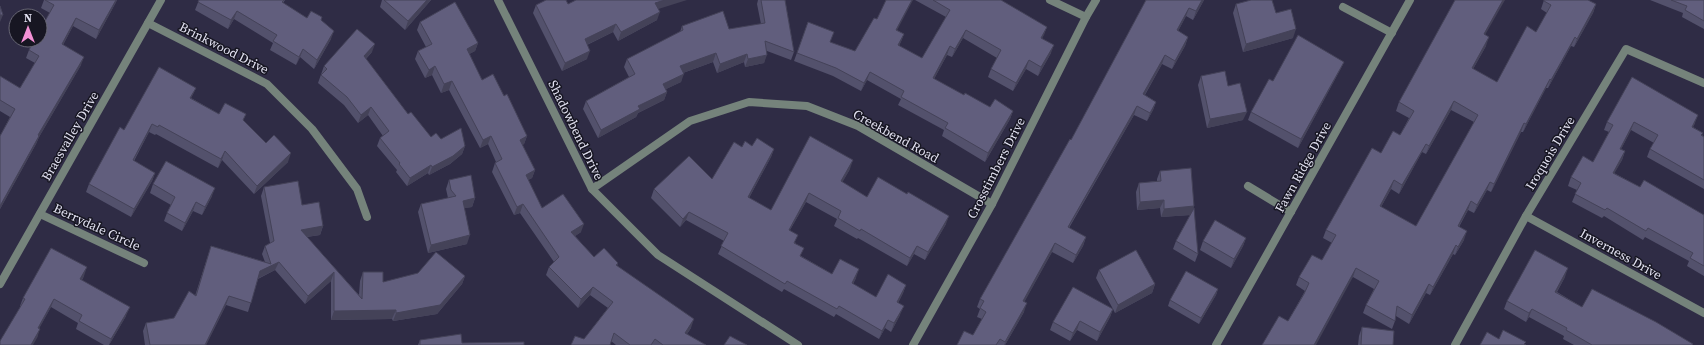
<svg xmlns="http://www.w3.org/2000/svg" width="1704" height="345" font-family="'Source Serif 4',serif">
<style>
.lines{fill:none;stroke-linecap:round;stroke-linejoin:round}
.minor{stroke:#75837b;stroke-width:8}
.wall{fill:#53516c;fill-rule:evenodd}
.shaded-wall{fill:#444258}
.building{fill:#615e7d;stroke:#444258;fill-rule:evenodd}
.labels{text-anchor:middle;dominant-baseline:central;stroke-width:3;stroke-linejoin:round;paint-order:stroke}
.street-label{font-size:13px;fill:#e2e1f1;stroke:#171622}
</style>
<rect width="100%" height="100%" fill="#2f2c45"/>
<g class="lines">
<g class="minor">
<polyline points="498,0 592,189 658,255 798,345"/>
<polyline points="1050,0 1086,17"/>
<polyline points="1343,7 1392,33"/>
<polyline points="148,23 267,84 312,129 357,189 367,217"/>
<polyline points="1248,186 1291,212"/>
<polyline points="592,189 690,121 749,102 807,106 858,126 992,204"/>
<polyline points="40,214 144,263"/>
<polyline points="1526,216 1704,313"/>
<polyline points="0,284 161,0"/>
<polyline points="913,345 992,204 1086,17 1096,0"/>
<polyline points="1216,345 1410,0"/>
<polyline points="1455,345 1526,216 1626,49 1704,83"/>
</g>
</g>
<g class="wall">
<polygon points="44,0 117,0 115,4 96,39 73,26 63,45 81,65 39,137 36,144 0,209 0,136 10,117 0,111 0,76 20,88 35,63 26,58 29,50 50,13 41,8"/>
<polygon points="199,0 285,0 283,3 307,18 322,17 321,20 331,39 314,69 300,57 296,65 270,50 273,43 234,19 228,29 195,10"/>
<polygon points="382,0 431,0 405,30 380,7"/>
<polygon points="758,0 785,0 794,52 791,60 767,51 764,63 745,67 744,62 717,73 713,62 683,73 681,82 666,89 667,92 664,100 638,113 636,117 598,138 583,109 586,101 629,77 624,67 627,59 680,32 682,26 729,29 761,24 757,4"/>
<polygon points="915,0 1002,0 1001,1 1047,27 1042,38 1051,53 1038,76 1026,69 1013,91 988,77 991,69 997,58 963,38 952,57 947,55 934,79 964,95 990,107 1013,111 1010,119 985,162 942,136 944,130 898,105 901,99 867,80 861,91 833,76 794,61 808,22 830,42 855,51 877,19 904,34 899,46 922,58 946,17"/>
<polygon points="1146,0 1204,0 1193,20 1186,16 1178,31 1188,37 1185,46 1172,69 1162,64 1145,95 1156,102 1153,110 1147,121 1134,115 1069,228 1086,237 1083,246 1073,263 1052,252 1024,302 1024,312 1005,345 957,345 973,335 982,319 977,317 980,309 977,307 980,299 1071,140"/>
<path d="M1544,0L1596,4L1593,13L1574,47L1571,46L1548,88H1546L1523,132H1521L1491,192L1487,190L1474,213L1468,210L1459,227L1464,240L1455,255L1453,254L1430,295L1426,293L1409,324L1396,316L1395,321L1392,329L1363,313L1366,305L1374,289L1353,277L1288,321L1305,291L1296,285L1299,277L1322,260L1332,243L1323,238L1326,230L1381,153L1400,135L1409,118L1396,111L1399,102L1485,35L1486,46L1473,69L1497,82L1536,32L1547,13L1541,9ZM1451,110L1474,122L1416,226L1381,207L1391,189L1399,194L1422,152L1426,154Z"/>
<polygon points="1650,0 1704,0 1704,29 1682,17 1683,13"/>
<polygon points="1236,4 1276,13 1293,38 1243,52 1233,13"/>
<polygon points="536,5 658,9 657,20 618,41 613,32 587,45 587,59 562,71 533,13"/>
<polygon points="420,22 478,43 475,51 469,54 482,80 504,96 527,136 524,144 522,145 535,170 532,178 528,180 542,208 581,232 575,236 594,257 618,263 617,266 691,328 687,334 706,345 616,345 611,341 584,339 608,308 590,295 578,308 546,275 549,267 554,262 520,213 514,215 492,172 495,163 496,162 488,144 480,148 449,90 441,93 432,75 425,78 415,59 418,51 426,47 417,30"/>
<polygon points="372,52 366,59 408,114 431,137 465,146 462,154 450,164 429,175 428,173 407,186 396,172 397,170 377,146 380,138 383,136 368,115 358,123 344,105 318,83 324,66"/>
<polygon points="1344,62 1340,70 1298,148 1248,120 1251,112"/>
<polygon points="1201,76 1228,86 1243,120 1207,128 1198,85"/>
<polygon points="196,88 191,98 219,114 246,114 243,120 266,143 288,162 254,194 222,160 218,168 156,134 155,135 149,132 134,161 155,173 152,181 131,217 86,192 89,184 124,130"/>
<polygon points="1607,122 1695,123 1693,127 1703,133 1702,135 1704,137 1704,189 1647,157 1650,149 1654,143 1631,130 1621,149 1625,151 1622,160 1614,173 1640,187 1704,215 1704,276 1687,266 1689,261 1645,237 1643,240 1604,216 1602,218 1572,202 1577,190 1568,186 1571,177 1593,162 1609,132 1604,130"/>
<polygon points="752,146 774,149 771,157 749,198 771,210 850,169 842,182 867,197 946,224 925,260 914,254 907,266 858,238 857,239 834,226 837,219 806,202 790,230 801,256 832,274 856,278 853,284 876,297 906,285 903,293 898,303 900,315 891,332 885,328 879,339 836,314 834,317 784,289 782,292 718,254 724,241 686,220 680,227 651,198 654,189 712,179 742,147"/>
<polygon points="1160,171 1194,206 1192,211 1198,254 1195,262 1173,249 1176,241 1190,215 1161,217 1160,208 1137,210 1136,192 1139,183 1157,181 1157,179"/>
<polygon points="449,180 475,198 472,207 464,208 467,244 428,253 418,212 421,204 448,198 446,189"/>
<polygon points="153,184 212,196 202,215 193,211 182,231 164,221 167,213 171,205 150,193"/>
<polygon points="264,187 302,205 323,226 320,235 307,237 359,295 360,281 363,272 383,282 465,276 462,284 437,314 393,321 392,319 331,320 331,281 305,304 275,270 258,279 248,312 226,305 206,345 145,345 143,331 146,323 174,318 195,296 211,246 265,262 262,254 265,246 270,243 261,196"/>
<polygon points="1246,238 1243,246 1231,268 1200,250 1203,241"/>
<polygon points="1099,270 1155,284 1152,293 1115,313 1113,309 1110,317 1097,341 1077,330 1070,341 1050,330 1053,322 1113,309 1096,278"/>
<polygon points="84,276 82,280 126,316 109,345 104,345 76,329 78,323 51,307 39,328 37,338 20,306 23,298"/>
<polygon points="1565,277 1557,292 1582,307 1692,345 1574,345 1563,339 1564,336 1529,317 1526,322 1504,309 1507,301"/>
<polygon points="1218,289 1216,295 1199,324 1168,306 1170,300"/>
<polygon points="1362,327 1393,345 1358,345 1359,336"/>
<polygon points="420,340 462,343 524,345 418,345"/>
</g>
<g class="shaded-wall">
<polygon points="116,0 117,0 115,4 96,39 99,30"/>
<polygon points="427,0 431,0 405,30 408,21"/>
<polygon points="665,0 687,0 652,11 655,3"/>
<polygon points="912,0 913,0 893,38 896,30"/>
<polygon points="1202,0 1204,0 1193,20 1196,11"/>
<polygon points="1503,0 1505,0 1481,42 1484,34"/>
<polygon points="1596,4 1593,13 1574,47 1577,39"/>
<polygon points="1189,8 1186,16 1174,39 1177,30"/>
<polygon points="237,11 234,19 228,29 231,20"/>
<polygon points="660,12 657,20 618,41 621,32"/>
<polygon points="0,15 3,15 0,22"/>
<polygon points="76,18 73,26 59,52 62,44"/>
<polygon points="616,24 613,32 582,47 585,39"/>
<polygon points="1047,27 1044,35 1038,46 1041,38"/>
<polygon points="1296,29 1293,38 1243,52 1246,44"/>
<polygon points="966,30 963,38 952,57 955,49"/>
<polygon points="334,31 331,39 314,69 317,60"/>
<polygon points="904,34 901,42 895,53 898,45"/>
<polygon points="1188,37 1185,46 1172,69 1175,61"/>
<polygon points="1489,37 1486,46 1469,76 1472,68"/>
<polygon points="1575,37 1571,46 1548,88 1551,80"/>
<polygon points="478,43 475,51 464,57 467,49"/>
<polygon points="375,44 372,52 361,64 364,56"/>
<polygon points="1054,45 1051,53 1038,76 1041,67"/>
<polygon points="950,46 947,55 930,86 933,78"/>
<polygon points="303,49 300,57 296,65 299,57"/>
<polygon points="590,51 587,59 562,71 565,63"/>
<polygon points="716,53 713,62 677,75 680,66"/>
<polygon points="747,54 744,62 717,73 720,64"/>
<polygon points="767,55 764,63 745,67 748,59"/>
<polygon points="1165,55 1162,64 1140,103 1143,94"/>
<polygon points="84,57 81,65 39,137 36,144 0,209 0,206 38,135"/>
<polygon points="1029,60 1026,69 1013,91 1016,83"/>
<polygon points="1344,62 1340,70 1298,148 1301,139"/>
<polygon points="435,66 432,75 425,78 429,70"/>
<polygon points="870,72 867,80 861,91 864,83"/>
<polygon points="684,74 681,82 660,92 663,84"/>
<polygon points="1550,79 1546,88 1523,132 1526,124"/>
<polygon points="452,81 449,90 441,93 444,84"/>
<polygon points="196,88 187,106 190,98"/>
<polygon points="667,92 664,100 638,113 636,117 598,138 601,130 638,106"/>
<polygon points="1454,101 1451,110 1426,154 1429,146"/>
<polygon points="1156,102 1153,110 1147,121 1150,113"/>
<polygon points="1137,106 1134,115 1064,235 1068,227"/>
<polygon points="371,107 368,115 358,123 361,115"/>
<polygon points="1013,111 1010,119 985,162 988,153"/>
<polygon points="1247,112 1243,120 1207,128 1210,119"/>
<polygon points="1698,115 1695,123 1689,135 1692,127"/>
<polygon points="1634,122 1631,130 1617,157 1620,149"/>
<polygon points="1524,123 1521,132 1491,192 1494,184"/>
<polygon points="152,124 149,132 129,168 133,160"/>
<polygon points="491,136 488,144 480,148 483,140"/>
<polygon points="527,136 524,144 516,148 520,140"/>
<polygon points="1426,144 1422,152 1399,194 1402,185"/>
<polygon points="465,146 462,154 450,164 429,175 432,167"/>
<polygon points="774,149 771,157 745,205 748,197"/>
<polygon points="225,151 222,160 218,168 221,159"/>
<polygon points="1625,151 1622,160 1610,181 1613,173"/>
<polygon points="291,153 288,162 254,194 257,186"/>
<polygon points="853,160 850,169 838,190 841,181"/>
<polygon points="431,165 428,173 407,186 410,178"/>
<polygon points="535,170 532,178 522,183 526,175"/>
<polygon points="155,173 152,181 131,217 134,209"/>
<polygon points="1394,180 1391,189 1377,214 1380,206"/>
<polygon points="1490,182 1487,190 1474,213 1477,205"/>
<polygon points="215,188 212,196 202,215 205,207"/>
<polygon points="809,193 806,202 785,238 789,230"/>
<polygon points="475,198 472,207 460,209 463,201"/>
<polygon points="1164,200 1160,208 1137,210 1140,202"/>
<polygon points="1471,201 1468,210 1454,234 1458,226"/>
<polygon points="196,202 193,211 182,231 185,223"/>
<polygon points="523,204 520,213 514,215 517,207"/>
<polygon points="1194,206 1191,215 1161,217 1164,209"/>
<polygon points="689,212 686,220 680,227 683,219"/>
<polygon points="949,216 946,224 925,260 928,252"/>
<polygon points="584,224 581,232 568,241 571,232"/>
<polygon points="323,226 320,235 298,238 301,230"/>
<polygon points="1467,231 1464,240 1455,255 1458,247"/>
<polygon points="470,235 467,244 428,253 431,245"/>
<polygon points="1086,237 1083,246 1073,263 1076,255"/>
<polygon points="1246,238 1243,246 1231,268 1234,259"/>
<polygon points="1055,243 1052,252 1020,310 1023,301"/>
<polygon points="1456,245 1453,254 1430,295 1433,287"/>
<polygon points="917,246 914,254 907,266 910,258"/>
<polygon points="279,262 275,270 257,279 260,271"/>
<polygon points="87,267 84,276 77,287 80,279"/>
<polygon points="1356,268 1353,277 1316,345 1314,345"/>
<polygon points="1568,268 1565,277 1552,300 1555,292"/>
<polygon points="859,269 856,278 849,291 852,283"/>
<polygon points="334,272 331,281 305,304 308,296"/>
<polygon points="465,276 462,284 437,314 393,321 396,313"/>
<polygon points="1155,284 1152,293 1115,313 1118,305"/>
<polygon points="1429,284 1426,293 1409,324 1412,315"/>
<polygon points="906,285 903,293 894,311 897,302"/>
<polygon points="593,287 590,295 578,308 581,299"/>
<polygon points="1218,289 1216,295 1199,324 1201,318"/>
<polygon points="229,296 226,305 206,345 205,345"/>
<polygon points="54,299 51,307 35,336 38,328"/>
<polygon points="1027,303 1024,312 1005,345 1004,345"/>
<polygon points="904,306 900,315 891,332 894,323"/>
<polygon points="130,307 126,316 109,345 111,339"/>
<polygon points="1113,309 1110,317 1097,341 1100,332"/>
<polygon points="1532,309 1529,317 1526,322 1529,313"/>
<polygon points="396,310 392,319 331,320 334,311"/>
<polygon points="694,319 691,328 682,341 685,333"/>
<polygon points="888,320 885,328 879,339 882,331"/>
<polygon points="1080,321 1077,330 1070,341 1073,333"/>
<polygon points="40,329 37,338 33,345 31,345"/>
</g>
<g class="building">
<polygon points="45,0 116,0 99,30 76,18 62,44 84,57 38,135 39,136 0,206 0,136 15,109 0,100 0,76 20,88 39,56 29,50 34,40 40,40 40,30 54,5"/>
<polygon points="199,0 284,0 282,2 307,18 311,11 322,17 321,20 334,31 317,60 303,49 299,57 273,41 277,35 237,11 231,20 198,2"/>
<polygon points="384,0 427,0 408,21"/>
<polygon points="546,0 566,0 568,4 576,0 665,0 655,3 660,12 621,32 616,24 585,39 590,51 565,63 536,5"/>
<polygon points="761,0 785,0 794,52 765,41 767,55 748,59 747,54 720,64 716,53 680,66 684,74 663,84 667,92 638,106 640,109 601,130 586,101 635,74 627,59 683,30 682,26 723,11 729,29 765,23"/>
<polygon points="886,0 912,0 896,30 904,34 898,45 922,58 950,10 933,0 1001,0 1047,27 1041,38 1054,45 1041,67 1029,60 1016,83 991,69 1001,50 966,30 955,49 950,46 933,78 964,95 965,93 990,107 995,99 1013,111 988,153 945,128 948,123 901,97 904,91 870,72 864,83 836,68 797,53 808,22 834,32 830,42 855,51 874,18 877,19"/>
<polygon points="1146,0 1202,0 1196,11 1189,8 1177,30 1188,37 1175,61 1165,55 1143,94 1156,102 1150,113 1137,106 1068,227 1086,237 1076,255 1055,243 1023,301 1027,303 1005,342 1000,339 996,345 957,345 964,331 973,335 986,312 980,308 984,301 980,299 1070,139 1071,140"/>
<polygon points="1251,0 1272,0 1276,13 1291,9 1296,29 1246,44 1236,4"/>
<path d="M1455,0H1503L1484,34L1489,37L1472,68L1497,82L1527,26L1536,32L1551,5L1544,1V0H1588L1596,4L1577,39L1575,37L1551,80L1550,79L1526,124L1524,123L1494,184L1490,182L1477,205L1471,201L1458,226L1467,231L1458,247L1456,245L1433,287L1429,284L1412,315L1397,306L1395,321L1366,305L1379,281L1356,268L1314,345H1262L1279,316L1288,321L1304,294L1309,283L1299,277L1312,255L1322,260L1336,235L1326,230L1372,148L1381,153L1393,131L1400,135L1414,111L1399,102ZM1454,101L1478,115L1416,226L1380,206L1394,180L1402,185L1426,144L1429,146Z"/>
<polygon points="1671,0 1704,0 1704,21 1685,10 1687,6"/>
<polygon points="455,2 478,43 467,49 482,80 493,74 504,96 507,94 527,136 520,140 535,170 526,175 542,208 563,194 584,224 571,232 594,257 604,248 618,263 616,265 694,319 685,333 706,345 663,345 655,339 651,345 630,345 614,333 610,345 571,345 575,336 584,339 613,302 593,287 581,299 549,267 559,257 523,204 517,207 495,163 502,159 491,136 483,140 452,81 444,84 435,66 429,70 418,51 432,44 420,22"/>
<polygon points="0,6 3,15 0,15"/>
<polygon points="357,29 375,44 364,56 408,114 411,112 431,137 436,133 441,139 461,128 465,146 453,156 432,167 431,165 410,178 399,164 400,163 380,138 389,131 371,107 361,115 347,97 321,75 327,69 324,66"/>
<polygon points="1298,35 1344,62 1301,139 1251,112 1269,79 1273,81"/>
<polygon points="159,67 196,88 190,98 219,114 225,103 246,114 243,120 266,143 274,135 291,153 257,186 225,151 221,159 159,125 158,127 152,124 133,160 155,173 134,209 89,184 120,127 124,130"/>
<polygon points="1225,71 1228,86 1240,83 1247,112 1210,119 1201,76"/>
<polygon points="1632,77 1698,115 1692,127 1703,133 1701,135 1704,137 1704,180 1650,149 1658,135 1634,122 1620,149 1625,151 1613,173 1640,187 1644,180 1704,215 1704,266 1690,258 1693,253 1648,228 1646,231 1607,208 1605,210 1575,194 1581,183 1571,177 1583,156 1593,162 1613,125 1607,122"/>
<polygon points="810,136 853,160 841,181 867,197 878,177 907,194 908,192 949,216 928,252 917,246 910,258 861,229 860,231 838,218 841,211 809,193 789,230 798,235 794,243 804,248 800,256 832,274 840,259 859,269 852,283 876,297 888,274 906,285 897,302 904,306 894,323 888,320 882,331 839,306 837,309 787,281 785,284 721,246 728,233 689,212 683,219 654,189 689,156 712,179 734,142 742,147 745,141 752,146 757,138 774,149 748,197 771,210"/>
<polygon points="166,161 215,188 205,207 196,202 185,223 167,213 175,197 153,184"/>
<polygon points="1191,168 1194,206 1164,209 1164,200 1140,202 1139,183 1161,181 1160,171"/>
<polygon points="471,175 475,198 463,201 470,235 431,245 421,204 456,196 451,190 449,180"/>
<polygon points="298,181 302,205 319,202 323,226 301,230 362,299 363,272 383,272 383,282 418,273 436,252 465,276 440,305 396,313 396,310 334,311 334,272 308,296 279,262 260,271 251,303 229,296 205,345 150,345 146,323 174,318 189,291 196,296 211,246 271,264 265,246 274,241 264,187"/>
<polygon points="1194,208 1198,254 1176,241"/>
<polygon points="1215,220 1246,238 1234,259 1203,241"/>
<polygon points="51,248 87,267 80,279 130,307 111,339 79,321 82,315 54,299 38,328 40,329 31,345 0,345 0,341 25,299 23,298"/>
<polygon points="1136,250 1155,284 1118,305 1099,270"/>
<polygon points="1535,250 1568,268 1555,292 1582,307 1592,289 1656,322 1693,344 1692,345 1592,345 1566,330 1567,328 1532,309 1529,313 1507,301"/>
<polygon points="1186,271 1218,289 1201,318 1170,300"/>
<polygon points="1073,287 1113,309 1100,332 1080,321 1073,333 1053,322"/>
<polygon points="1362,327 1394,331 1393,345 1361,345"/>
<polygon points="1503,330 1526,342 1524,344 1526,345 1480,345 1487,332 1499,339"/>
<polygon points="461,334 462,343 524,342 524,345 420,345 420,340"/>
<polygon points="730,336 747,345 724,345"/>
</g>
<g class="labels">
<g class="street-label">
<text transform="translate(224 48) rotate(27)">Brinkwood Drive</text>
<text transform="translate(576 130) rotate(64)">Shadowbend Drive</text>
<text transform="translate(70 136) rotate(-60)">Braesvalley Drive</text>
<text transform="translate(896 136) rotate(29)">Creekbend Road</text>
<text transform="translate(1550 153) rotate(-59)">Iroquois Drive</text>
<text transform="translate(1303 167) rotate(-61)">Fawn Ridge Drive</text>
<text transform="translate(996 168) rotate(-63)">Crosstimbers Drive</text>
<text transform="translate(97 227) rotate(25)">Berrydale Circle</text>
<text transform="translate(1621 254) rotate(29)">Inverness Drive</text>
</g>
</g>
<g transform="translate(28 28)"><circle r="19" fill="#171622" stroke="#686775"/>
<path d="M0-3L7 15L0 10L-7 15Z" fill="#f391d5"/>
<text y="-6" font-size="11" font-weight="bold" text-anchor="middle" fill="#e2e1f1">N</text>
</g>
</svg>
